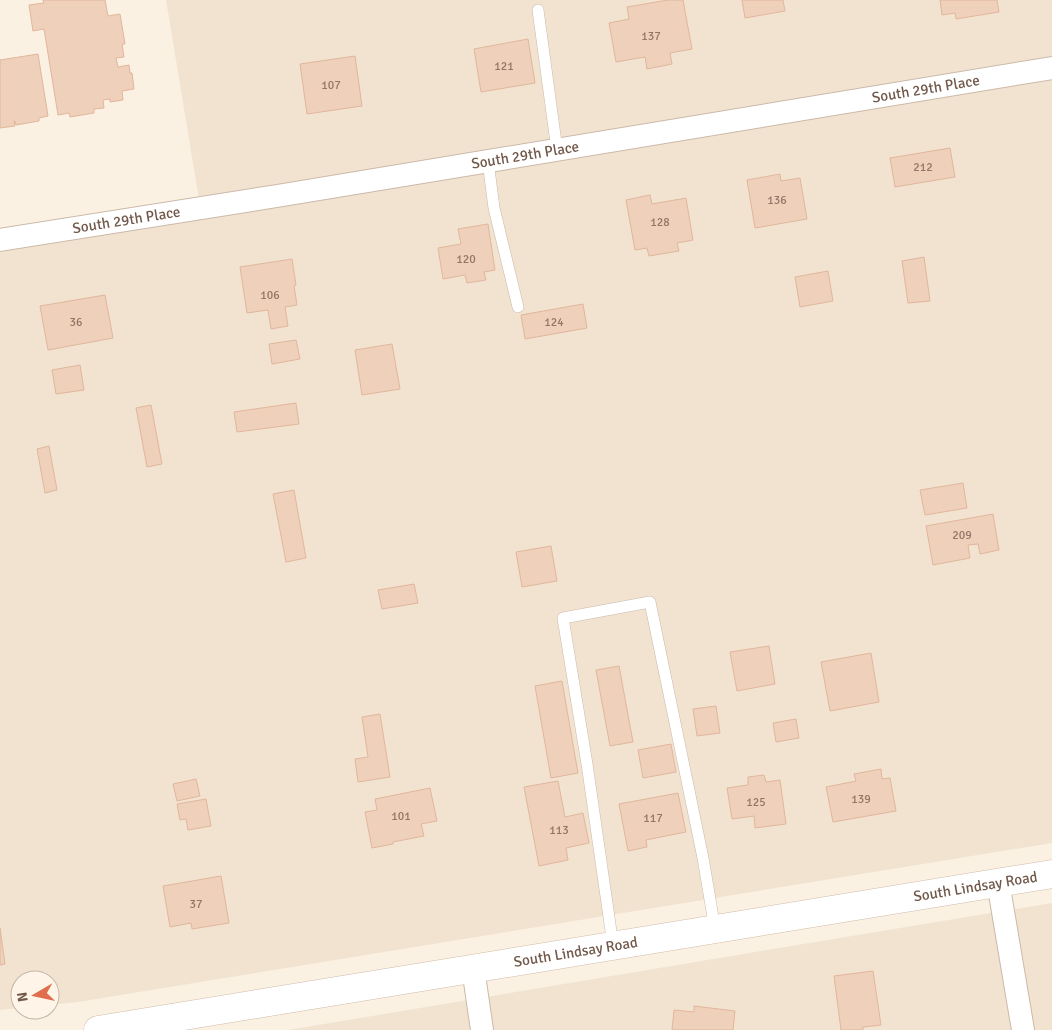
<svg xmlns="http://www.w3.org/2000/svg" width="1052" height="1030" font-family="Signika,sans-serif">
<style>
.residential{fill:#f2e3d1}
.building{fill:#efd0bb;stroke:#e1b69c}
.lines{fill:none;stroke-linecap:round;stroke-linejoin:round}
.service-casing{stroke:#cbb9a9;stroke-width:12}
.minor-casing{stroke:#cbb9a9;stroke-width:24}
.secondary-casing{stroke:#d0bbaa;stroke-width:29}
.service{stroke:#fff;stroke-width:11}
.minor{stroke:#fff;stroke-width:22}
.secondary{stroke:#fff;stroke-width:28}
.labels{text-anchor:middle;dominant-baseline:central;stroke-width:4;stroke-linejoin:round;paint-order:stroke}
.number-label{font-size:12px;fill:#907666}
.street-label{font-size:15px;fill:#71584a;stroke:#fef5e8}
</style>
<rect width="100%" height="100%" fill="#fbf1e2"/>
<g class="residential">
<polygon points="166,0 1052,0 1052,843 78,1002 50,1005 50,980 20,980 20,1008 0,1010 0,252 202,218"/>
<polygon points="1052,903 1052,1030 288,1030 791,946"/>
</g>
<g class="building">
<polygon points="43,0 105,0 108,16 120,14 125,44 122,44 124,57 116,58 118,67 129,65 130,73 132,73 134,89 122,91 123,100 110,102 110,99 103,100 104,108 94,109 94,113 70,117 69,113 58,115 44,29 33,31 29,5 44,3"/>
<polygon points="668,0 683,0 692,49 670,53 672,64 647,69 645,57 616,62 609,23 629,19 627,7"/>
<polygon points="742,0 783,0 785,11 745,18"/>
<polygon points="940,0 997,0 999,12 956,19 955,13 942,15"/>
<polygon points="528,39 535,83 481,92 474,49"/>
<polygon points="38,54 48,116 39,118 39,121 16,125 15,121 14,121 15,126 0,128 0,60"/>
<polygon points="355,56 362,106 307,114 300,64"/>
<polygon points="950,148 955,177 895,187 890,158"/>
<polygon points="780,174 781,181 800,178 807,219 755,228 747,180"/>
<polygon points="650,195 652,204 686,198 693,240 677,243 679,251 649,256 647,248 635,250 626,200"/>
<polygon points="488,224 495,270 484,272 486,280 467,283 465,275 443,279 438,248 461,244 458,229"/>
<polygon points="924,257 930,301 908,303 902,261"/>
<polygon points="292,259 296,285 294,286 297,305 285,307 288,326 271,329 268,310 247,313 240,267"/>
<polygon points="828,271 833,301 800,307 795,277"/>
<polygon points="105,295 113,338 48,350 40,306"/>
<polygon points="583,304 587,328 525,339 521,315"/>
<polygon points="296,340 300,359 272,364 269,344"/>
<polygon points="392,344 400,389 362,395 355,350"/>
<polygon points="80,365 84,390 56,394 52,370"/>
<polygon points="296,403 299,424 237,432 234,412"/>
<polygon points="151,405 162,464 147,467 136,408"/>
<polygon points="49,446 57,490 45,493 37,449"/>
<polygon points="963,483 967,508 925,515 920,490"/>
<polygon points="294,490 306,558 286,562 273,494"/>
<polygon points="993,514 999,550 980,554 978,544 968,545 970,558 933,565 926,526"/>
<polygon points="551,546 557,581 522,587 516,552"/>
<polygon points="414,584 418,603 382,609 378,590"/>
<polygon points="769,646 775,684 737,691 730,652"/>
<polygon points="871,653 879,702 830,711 821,662"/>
<polygon points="619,666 633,742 610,746 596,670"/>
<polygon points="562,681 578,773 551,778 535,686"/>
<polygon points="716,706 720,733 697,736 693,709"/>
<polygon points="380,714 390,777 358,782 355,759 368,757 362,717"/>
<polygon points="796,719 799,738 776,742 773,723"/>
<polygon points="671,744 676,772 643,778 638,750"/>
<polygon points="881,769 882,779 890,778 896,811 833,822 826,787 856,781 854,774"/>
<polygon points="764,775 766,782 780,780 786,824 755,828 754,816 732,819 727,788 748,785 748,777"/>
<polygon points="196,779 200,796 177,801 173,784"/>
<polygon points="558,781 565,817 583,813 589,843 566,848 568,860 539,866 524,787"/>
<polygon points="430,788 437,821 421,824 424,836 393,842 393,844 372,848 365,812 377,810 375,799"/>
<polygon points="678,793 686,832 646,840 647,847 628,851 619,804"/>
<polygon points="206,799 211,826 188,830 186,819 180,820 177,804"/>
<polygon points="221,876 229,923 192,929 191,923 170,927 163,886"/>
<polygon points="0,928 5,964 0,965"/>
<polygon points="873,971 881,1025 863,1027 863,1030 841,1030 834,976"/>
<polygon points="694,1006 735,1011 733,1030 672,1030 674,1010 694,1012"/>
</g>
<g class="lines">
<g class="service-casing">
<g id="service">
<polyline points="538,10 557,150"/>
<polyline points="488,161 494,208 518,307"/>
<polyline points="613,945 587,764 563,618 650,602 703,858 715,929"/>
</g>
</g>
<g class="minor-casing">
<g id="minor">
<path id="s1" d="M0,240L277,196L1052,68"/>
<polyline points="998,882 1023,1030"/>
<polyline points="473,968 482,1030"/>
</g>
</g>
<g class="secondary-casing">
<g id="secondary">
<path id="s2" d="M98,1030L1052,874"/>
</g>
</g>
<use href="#service" class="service"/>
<use href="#minor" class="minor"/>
<use href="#secondary" class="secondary"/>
</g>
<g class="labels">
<g class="number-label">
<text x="651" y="36">137</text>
<text x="504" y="66">121</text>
<text x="331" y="85">107</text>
<text x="923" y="167">212</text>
<text x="777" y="200">136</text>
<text x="660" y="222">128</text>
<text x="466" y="259">120</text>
<text x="270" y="295">106</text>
<text x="76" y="322">36</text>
<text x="554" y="322">124</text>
<text x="962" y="535">209</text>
<text x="861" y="799">139</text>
<text x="756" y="802">125</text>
<text x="401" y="816">101</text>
<text x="653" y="818">117</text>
<text x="559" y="830">113</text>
<text x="196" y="904">37</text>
</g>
<g class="street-label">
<text stroke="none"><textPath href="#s1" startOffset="938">South 29th Place</textPath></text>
<text stroke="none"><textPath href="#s1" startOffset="532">South 29th Place</textPath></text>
<text stroke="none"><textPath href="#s1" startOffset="128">South 29th Place</textPath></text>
<text stroke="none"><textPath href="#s2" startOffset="889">South Lindsay Road</textPath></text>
<text stroke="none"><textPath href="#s2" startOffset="484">South Lindsay Road</textPath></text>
</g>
</g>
<g transform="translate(35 995) rotate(261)"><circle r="24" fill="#fef5e8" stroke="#c6b6a9"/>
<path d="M0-4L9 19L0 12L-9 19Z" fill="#e06d4c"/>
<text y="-8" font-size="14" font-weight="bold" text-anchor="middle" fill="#71584a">N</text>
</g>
</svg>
